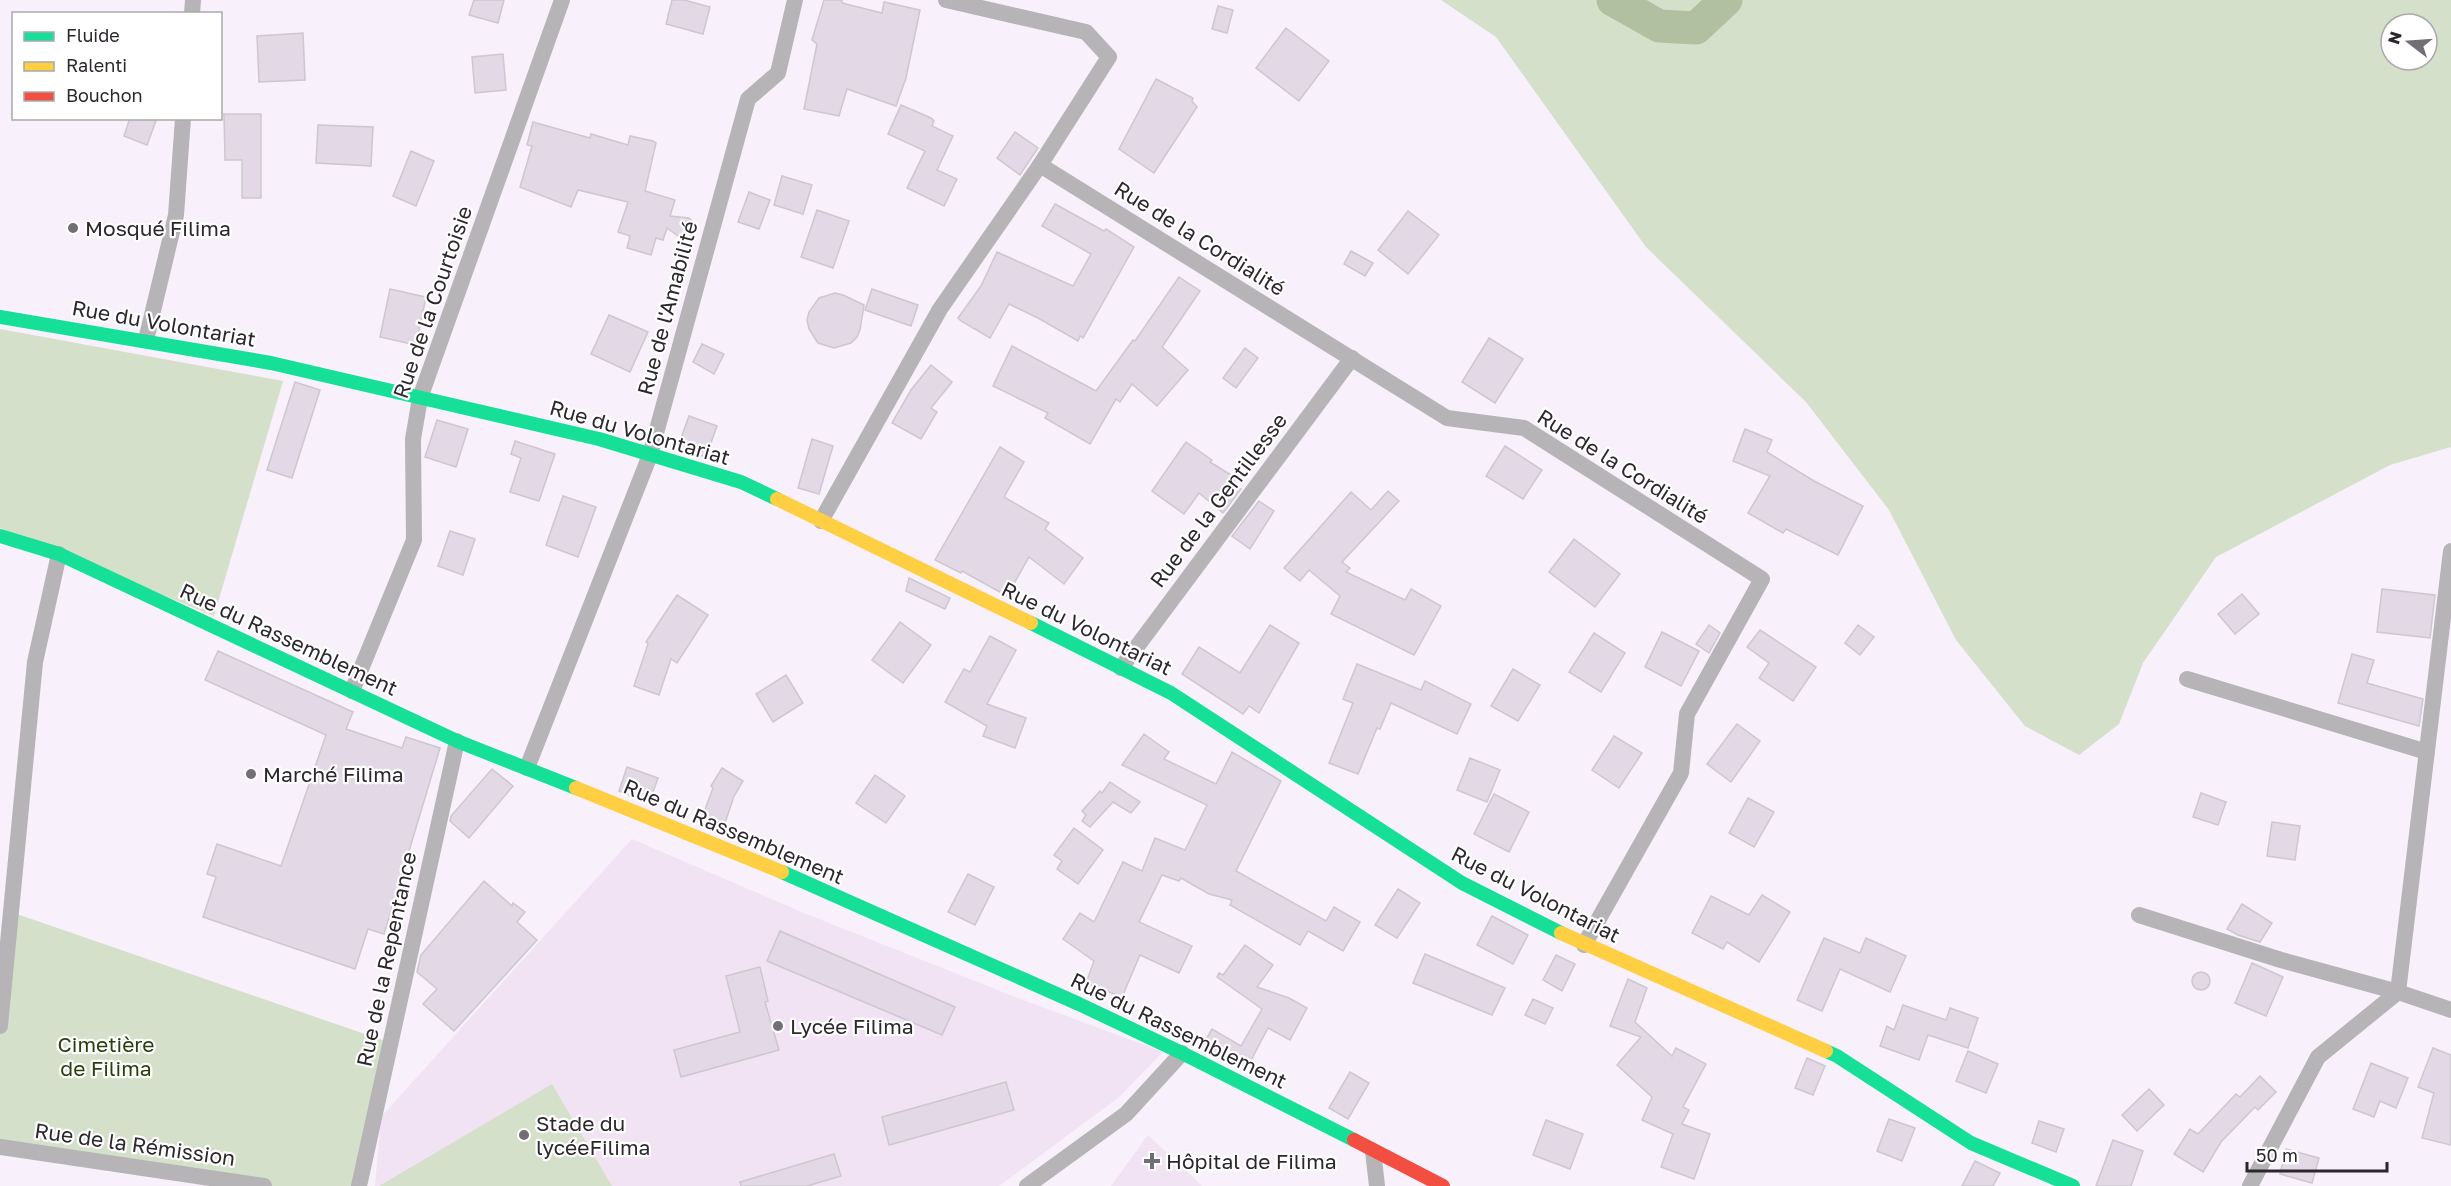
<svg xmlns="http://www.w3.org/2000/svg" width="2451" height="1186" font-family="'Golos Text',sans-serif">
<style>
.built{fill:#f1e3f4}
.green{fill:#d5e0cb;fill-rule:evenodd}
.lines{fill:none;stroke-linecap:round;stroke-linejoin:round}
.river{stroke:#b0c0a1;stroke-width:33}
.building{fill:#e3d8e6;stroke:#cdc7cf;stroke-width:1.5}
.street{stroke:#b7b4b8;stroke-width:16}
.fast{stroke:#16e098;stroke-width:14}
.slow{stroke:#ffcf43;stroke-width:14}
.jam{stroke:#f24e42;stroke-width:14}
.poi-dot{fill:#736d75;stroke:#fff;stroke-width:2}
.labels{text-anchor:middle;dominant-baseline:central;stroke-width:4.5;stroke-linejoin:round;paint-order:stroke}
.poi-label{font-size:21px;fill:#2c272d;stroke:#fff;text-anchor:start}
.street-label{font-size:21px;fill:#2c272d;stroke:#fff}
.park-label{font-size:21px;fill:#28400c;stroke:#fff}
</style>
<rect width="100%" height="100%" fill="#f8f0fa"/>
<g class="built">
<polygon points="632,839 804,913 1010,995 1163,1052 1118,1098 999,1186 375,1186 381,1117"/>
<polygon points="1148,1135 1202,1186 1111,1186"/>
</g>
<g class="green">
<path d="M1441,0H2451V447L2390,465L2216,557L2143,663L2119,724L2079,755L2025,726L1956,640L1889,510L1806,402L1646,247L1496,37ZM2391,24H2427V60H2391Z"/>
<polygon points="0,329 283,381 214,616 0,528"/>
<polygon points="11,912 391,1043 359,1186 264,1186 0,1147 0,1018"/>
<polygon points="552,1084 612,1186 379,1186"/>
</g>
<g class="lines">
<polyline class="river" points="1613,0 1659,26 1696,28 1726,0"/>
</g>
<g class="building">
<polygon points="474,0 504,0 498,23 469,15"/>
<polygon points="672,0 684,0 710,7 703,34 666,24"/>
<polygon points="824,0 842,0 842,3 882,13 884,2 920,10 906,78 896,106 847,89 839,116 804,109 817,44 812,40"/>
<polygon points="1218,6 1233,10 1227,33 1212,29"/>
<polygon points="1286,28 1329,61 1299,101 1256,68"/>
<polygon points="303,33 305,80 259,82 257,36"/>
<polygon points="503,54 506,90 475,93 472,57"/>
<polygon points="1156,79 1193,98 1192,101 1197,107 1154,173 1119,149"/>
<polygon points="901,105 931,118 934,121 932,126 953,136 937,170 957,179 944,206 907,188 925,151 888,134"/>
<polygon points="224,114 261,114 261,198 242,198 242,160 225,160"/>
<polygon points="130,118 157,118 147,145 124,136"/>
<polygon points="533,122 590,138 591,134 628,145 630,136 653,141 656,143 645,191 675,200 670,216 689,218 697,226 696,232 688,239 682,239 667,228 663,240 656,238 651,255 627,248 630,236 618,232 628,202 578,190 571,207 520,187 532,146 527,145"/>
<polygon points="318,125 373,127 371,166 316,163"/>
<polygon points="1015,132 1038,148 1020,175 997,158"/>
<polygon points="411,151 434,161 416,206 393,196"/>
<polygon points="782,176 812,185 803,214 774,205"/>
<polygon points="749,192 770,200 759,229 738,222"/>
<polygon points="1055,204 1104,231 1106,229 1134,247 1083,338 1080,336 1078,341 1038,318 1009,304 990,338 961,321 958,318 981,286 997,252 1073,286 1091,254 1042,226"/>
<polygon points="817,210 849,221 833,268 801,257"/>
<polygon points="1408,211 1439,235 1408,274 1378,250"/>
<polygon points="1351,251 1373,263 1365,276 1344,264"/>
<polygon points="1179,277 1200,291 1162,347 1188,370 1157,406 1132,384 1120,402 1116,399 1090,444 1045,418 1048,413 993,386 1012,346 1096,391 1133,340 1135,341"/>
<polygon points="390,289 426,297 416,345 380,337"/>
<polygon points="872,289 918,305 911,326 865,310"/>
<polygon points="835,293 843,295 864,305 860,330 857,337 851,343 834,348 818,343 809,329 807,320 809,312 819,298"/>
<polygon points="609,315 648,332 630,372 591,354"/>
<polygon points="1489,338 1523,359 1495,403 1462,382"/>
<polygon points="702,344 724,354 714,374 693,362"/>
<polygon points="1245,348 1258,358 1236,388 1223,378"/>
<polygon points="931,365 952,382 931,408 937,412 921,439 892,423 911,390"/>
<polygon points="295,382 320,390 292,478 267,470"/>
<polygon points="689,416 717,426 706,457 677,449"/>
<polygon points="437,420 468,429 456,467 425,457"/>
<polygon points="1745,429 1772,440 1767,452 1814,481 1863,506 1838,555 1786,529 1783,533 1748,513 1770,476 1733,461"/>
<polygon points="812,439 833,446 819,494 798,488"/>
<polygon points="515,441 555,454 539,501 510,492 521,458 511,454"/>
<polygon points="1186,442 1212,460 1210,462 1236,478 1232,484 1241,489 1223,513 1199,493 1184,514 1152,491"/>
<polygon points="1505,446 1542,470 1523,499 1486,476"/>
<polygon points="1000,447 1024,462 1004,497 1049,523 1045,529 1083,558 1064,584 1029,557 1007,596 962,571 961,573 935,560"/>
<polygon points="1388,491 1399,501 1342,562 1350,568 1346,572 1405,600 1411,589 1441,606 1414,655 1331,614 1340,596 1309,570 1300,581 1284,568 1351,492 1371,510"/>
<polygon points="563,496 596,507 578,557 546,545"/>
<polygon points="1259,501 1274,511 1250,549 1232,536"/>
<polygon points="450,531 475,539 463,575 438,566"/>
<polygon points="1574,539 1620,574 1595,607 1549,572"/>
<polygon points="909,578 950,598 945,609 906,591"/>
<polygon points="2382,589 2435,595 2430,638 2377,632"/>
<polygon points="2242,594 2259,614 2235,634 2218,614"/>
<polygon points="677,595 708,615 677,663 671,659 659,695 634,686 648,644 646,642"/>
<polygon points="900,622 931,645 903,683 872,660"/>
<polygon points="1270,625 1299,643 1259,713 1249,706 1243,714 1182,674 1199,647 1240,673"/>
<polygon points="1709,625 1720,633 1709,653 1696,644"/>
<polygon points="1858,625 1874,637 1860,655 1845,643"/>
<polygon points="1760,630 1816,667 1793,701 1759,678 1769,663 1747,647"/>
<polygon points="1662,632 1699,651 1681,686 1645,667"/>
<polygon points="1594,633 1625,653 1601,692 1569,672"/>
<polygon points="990,636 1016,650 987,704 1026,718 1015,748 983,736 987,726 945,702 964,669 970,672"/>
<polygon points="218,651 353,712 346,729 402,748 406,737 440,748 384,934 368,929 355,969 203,917 216,877 207,874 217,844 281,866 326,735 205,680"/>
<polygon points="2352,654 2374,660 2367,683 2423,699 2419,726 2338,703"/>
<polygon points="1357,664 1421,690 1425,681 1471,704 1457,734 1391,703 1380,729 1377,728 1358,774 1329,763 1353,703 1343,699"/>
<polygon points="1513,669 1540,685 1518,721 1491,706"/>
<polygon points="786,675 803,703 773,722 756,694"/>
<polygon points="1737,724 1760,741 1731,782 1707,764"/>
<polygon points="1144,734 1169,752 1164,759 1216,784 1232,752 1281,781 1236,871 1326,921 1334,907 1360,922 1343,951 1308,931 1300,945 1230,905 1232,900 1209,894 1181,878 1179,881 1162,875 1139,922 1192,946 1179,973 1140,955 1122,997 1086,983 1094,961 1063,939 1080,913 1094,922 1123,862 1142,871 1155,838 1185,850 1207,805 1122,765"/>
<polygon points="1614,736 1642,753 1619,788 1592,770"/>
<polygon points="1470,758 1500,770 1487,802 1457,790"/>
<polygon points="627,767 658,778 649,803 619,791"/>
<polygon points="722,768 743,781 734,796 722,832 700,823 713,788 711,786"/>
<polygon points="492,769 513,786 469,838 450,821 451,816"/>
<polygon points="875,775 905,796 886,823 856,803"/>
<polygon points="1110,782 1140,802 1131,813 1113,802 1090,827 1082,821 1086,815 1082,811 1100,791 1102,793"/>
<polygon points="2201,793 2226,802 2218,825 2193,817"/>
<polygon points="1494,794 1529,812 1509,852 1474,834"/>
<polygon points="1748,798 1774,812 1754,847 1729,833"/>
<polygon points="2272,822 2300,826 2295,860 2267,856"/>
<polygon points="1074,828 1103,850 1078,884 1057,869 1062,861 1054,855"/>
<polygon points="968,874 994,887 975,925 948,912"/>
<polygon points="484,881 512,906 513,903 525,912 517,922 537,940 454,1031 423,1004 437,989 417,972 421,955"/>
<polygon points="1398,889 1420,903 1397,938 1375,925"/>
<polygon points="1762,895 1790,912 1759,962 1727,942 1723,949 1692,933 1711,896 1749,915"/>
<polygon points="2242,904 2272,923 2260,942 2238,935 2227,929"/>
<polygon points="1492,916 1528,935 1513,964 1477,945"/>
<polygon points="780,931 955,1007 942,1035 767,961"/>
<polygon points="1824,938 1860,953 1866,938 1906,956 1890,992 1840,969 1822,1011 1797,1000"/>
<polygon points="1245,945 1273,965 1257,987 1289,998 1307,1008 1290,1040 1268,1028 1247,1068 1226,1056 1224,1059 1201,1048 1212,1029 1241,1046 1262,1009 1217,977 1219,973 1223,975"/>
<polygon points="1425,954 1505,988 1492,1015 1413,983"/>
<polygon points="1556,955 1575,964 1562,991 1543,980"/>
<polygon points="2252,963 2283,977 2266,1016 2235,1003"/>
<polygon points="760,967 768,1001 765,1002 779,1050 681,1077 674,1050 740,1032 726,976"/>
<circle cx="2201" cy="981" r="9"/>
<polygon points="1628,979 1647,988 1635,1022 1672,1056 1676,1048 1706,1064 1683,1107 1689,1110 1682,1124 1710,1134 1694,1179 1661,1167 1673,1134 1642,1120 1652,1097 1617,1065 1641,1037 1610,1026"/>
<polygon points="1533,999 1553,1008 1545,1024 1525,1015"/>
<polygon points="1903,1005 1946,1020 1950,1008 1978,1018 1968,1048 1928,1035 1919,1060 1880,1046 1887,1026 1894,1030"/>
<polygon points="2433,1048 2451,1055 2451,1145 2422,1138 2434,1093 2418,1087"/>
<polygon points="1968,1051 1998,1064 1986,1093 1956,1081"/>
<polygon points="1807,1058 1825,1066 1813,1095 1795,1088"/>
<polygon points="2371,1063 2408,1078 2396,1108 2380,1101 2374,1117 2353,1109"/>
<polygon points="1350,1072 1369,1083 1348,1119 1329,1108"/>
<polygon points="2260,1076 2276,1092 2258,1110 2255,1107 2221,1142 2203,1172 2174,1154 2190,1129 2198,1134 2236,1094 2240,1097"/>
<polygon points="1006,1082 1014,1110 889,1145 882,1117"/>
<polygon points="2149,1089 2164,1105 2137,1131 2122,1115"/>
<polygon points="1889,1119 1915,1128 1902,1161 1877,1151"/>
<polygon points="1546,1120 1583,1134 1570,1169 1533,1155"/>
<polygon points="2039,1121 2064,1129 2056,1152 2032,1143"/>
<polygon points="2113,1140 2143,1151 2131,1186 2096,1186"/>
<polygon points="2286,1149 2319,1158 2312,1183 2280,1174"/>
<polygon points="834,1154 841,1176 807,1186 741,1186 740,1182"/>
<polygon points="1975,1161 2000,1173 1993,1186 1962,1186"/>
</g>
<g class="lines">
<g class="street">
<polyline points="192,14 193,0"/>
<polyline points="1040,165 1447,418 1524,428 1762,579 1687,714 1681,773 1584,945"/>
<polyline points="146,340 176,215 183,118"/>
<polyline points="821,521 940,309 1040,165 1109,57 1086,32 946,0"/>
<polyline points="1121,668 1352,358"/>
<polyline points="2187,679 2427,752"/>
<polyline points="352,691 414,540 413,439 420,398 562,0"/>
<polyline points="527,768 650,455 748,99 778,73 795,0"/>
<polyline points="2139,915 2281,960 2398,992 2451,551"/>
<polyline points="0,1026 35,662 59,554"/>
<polyline points="0,1147 264,1186"/>
<polyline points="1373,1151 1377,1186"/>
<polyline points="359,1186 457,741"/>
<polyline points="1027,1186 1126,1114 1182,1053"/>
<polyline points="2250,1186 2318,1057 2398,992 2451,1010"/>
</g>
<g class="fast">
<polyline points="0,317 271,363 599,439 741,482 777,499"/>
<polyline points="0,536 59,554 457,741 576,788"/>
<polyline points="1031,623 1171,693 1462,883 1561,933"/>
<polyline points="782,872 1079,1004 1182,1053 1354,1140"/>
<polyline points="1826,1051 1837,1056 1971,1143 2073,1186"/>
</g>
<g class="slow">
<polyline points="777,499 1031,623"/>
<polyline points="576,788 782,872"/>
<polyline points="1561,933 1826,1051"/>
</g>
<polyline class="jam" points="1354,1140 1443,1186"/>
</g>
<g class="poi-dot">
<circle cx="73" cy="228" r="6"/>
<circle cx="251" cy="774" r="6"/>
<circle cx="778" cy="1026" r="6"/>
<circle cx="524" cy="1135" r="6"/>
<path d="M1149 1152h6v6h6v6h-6v6h-6v-6h-6v-6h6z"/>
</g>
<g class="labels">
<g class="poi-label">
<text x="85" y="228">Mosqué Filima</text>
<text x="263" y="774">Marché Filima</text>
<text x="790" y="1026">Lycée Filima</text>
<text x="536" y="1123">Stade du<tspan x="536" dy="24">lycéeFilima</tspan></text>
<text x="1166" y="1161">Hôpital de Filima</text>
</g>
<g class="street-label">
<text transform="translate(1200 238) rotate(32)">Rue de la Cordialité</text>
<text transform="translate(432 302) rotate(-71)">Rue de la Courtoisie</text>
<text transform="translate(667 308) rotate(-75)">Rue de l'Amabilité</text>
<text transform="translate(164 323) rotate(10)">Rue du Volontariat</text>
<text transform="translate(640 432) rotate(16)">Rue du Volontariat</text>
<text transform="translate(1623 466) rotate(32)">Rue de la Cordialité</text>
<text transform="translate(1218 500) rotate(-53)">Rue de la Gentillesse</text>
<text transform="translate(1087 628) rotate(26)">Rue du Volontariat</text>
<text transform="translate(289 639) rotate(25)">Rue du Rassemblement</text>
<text transform="translate(734 831) rotate(23)">Rue du Rassemblement</text>
<text transform="translate(1536 894) rotate(27)">Rue du Volontariat</text>
<text transform="translate(386 959) rotate(-78)">Rue de la Repentance</text>
<text transform="translate(1179 1030) rotate(26)">Rue du Rassemblement</text>
<text transform="translate(135 1144) rotate(8)">Rue de la Rémission</text>
</g>
<g class="park-label">
<text x="106" y="1044">Cimetière<tspan x="106" dy="24">de Filima</tspan></text>
</g>
</g>
<rect x="12" y="12" width="210" height="108" fill="#ffffff" stroke="#aba9ab" stroke-width="1.5"/>
<rect x="24" y="32" width="30" height="9" fill="#16e098" stroke="#aba9ab" stroke-width="1.5"/>
<text x="66" y="42" font-size="18" fill="#2c272d">Fluide</text>
<rect x="24" y="62" width="30" height="9" fill="#ffcf43" stroke="#aba9ab" stroke-width="1.5"/>
<text x="66" y="72" font-size="18" fill="#2c272d">Ralenti</text>
<rect x="24" y="92" width="30" height="9" fill="#f24e42" stroke="#aba9ab" stroke-width="1.5"/>
<text x="66" y="102" font-size="18" fill="#2c272d">Bouchon</text>
<g transform="translate(2409 42) rotate(287)"><circle r="28" fill="#ffffff" stroke="#aba9ab" stroke-width="1.5"/>
<path d="M0-4.5L10 22L0 15L-10 22Z" fill="#736d75"/>
<text y="-9" font-size="16" font-weight="bold" text-anchor="middle" fill="#2c272d">N</text>
</g>
<path d="M2247 1162v9h140v-9" fill="none" stroke="#2c272d" stroke-width="3"/>
<text x="2256" y="1162" font-size="18" fill="#2c272d" stroke="#ffffff" stroke-width="4.5" paint-order="stroke">50 m</text>
</svg>
